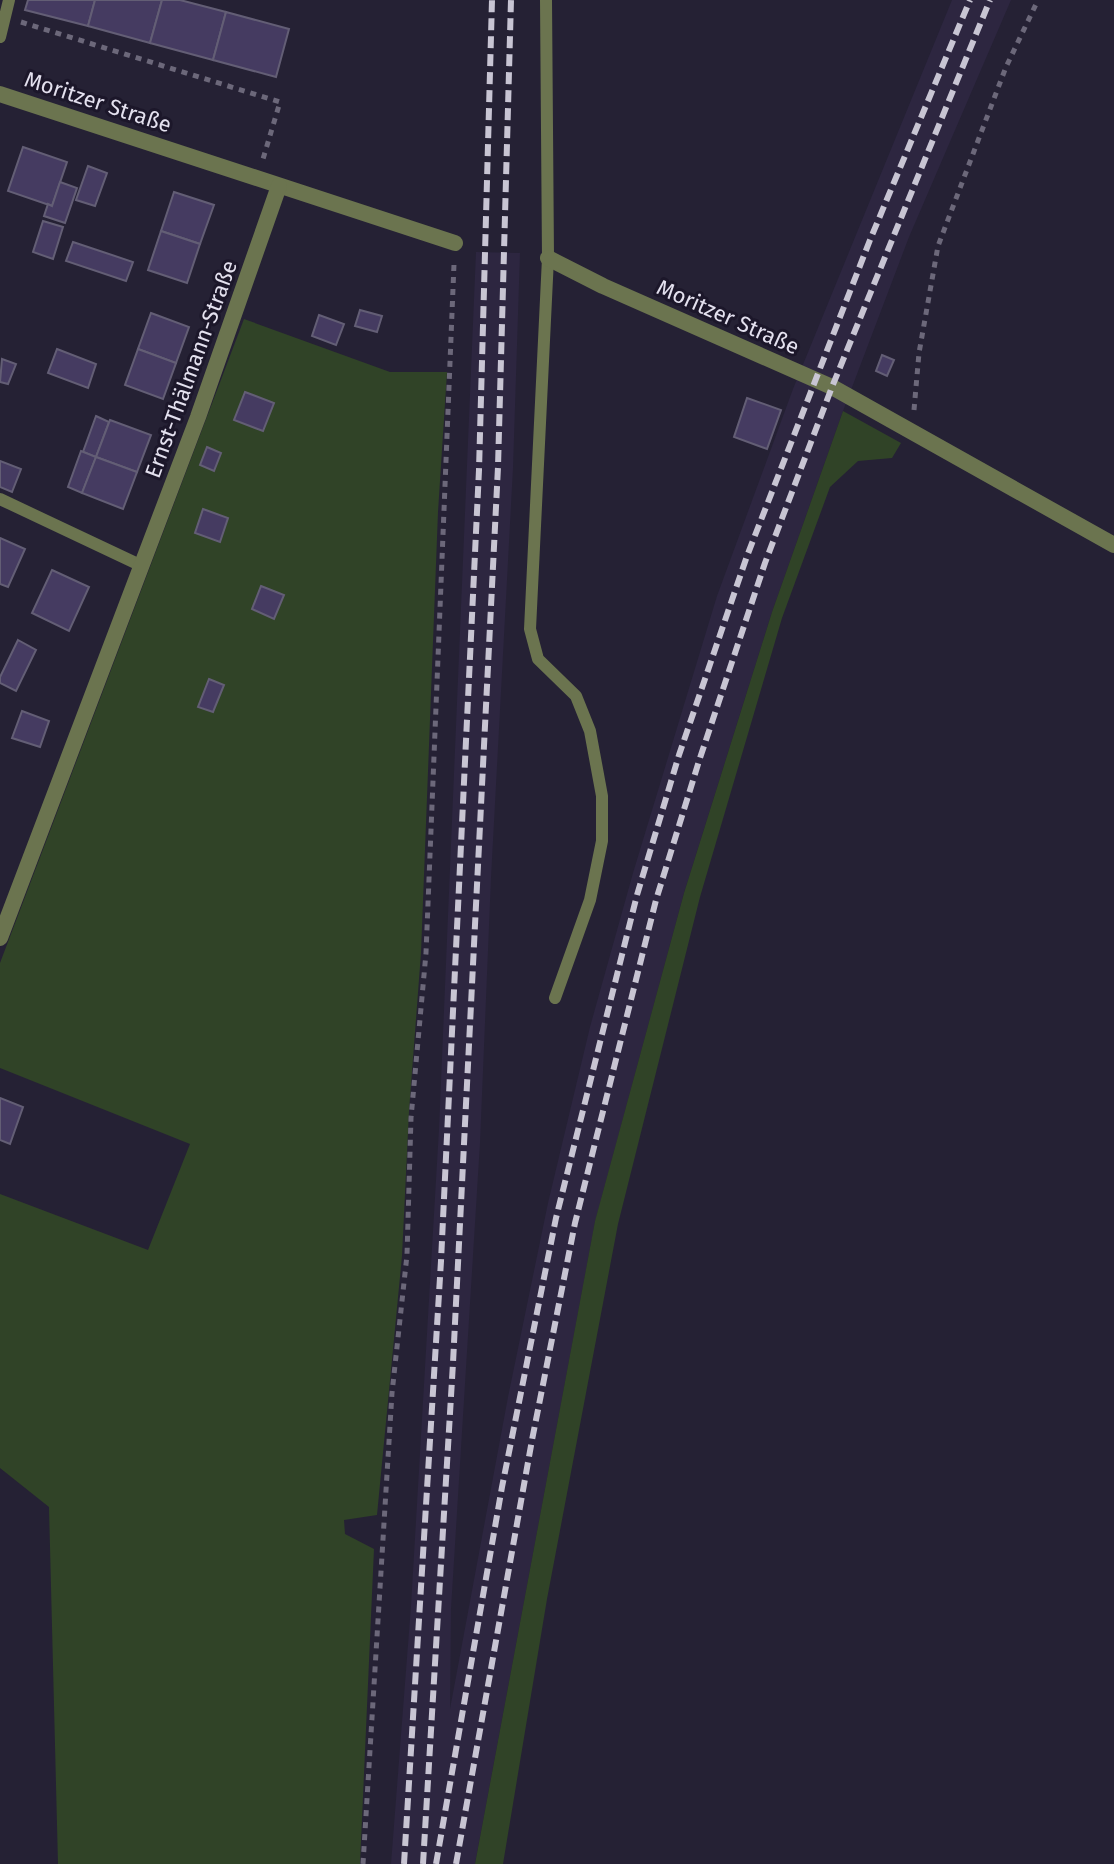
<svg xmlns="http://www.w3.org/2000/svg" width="1114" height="1864" font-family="'Fira Sans',sans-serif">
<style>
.built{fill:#2d2640}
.green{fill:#304327}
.building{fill:#453b61;stroke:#635e75;stroke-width:2}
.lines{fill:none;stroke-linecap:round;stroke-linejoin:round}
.path{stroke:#6c687a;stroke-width:5;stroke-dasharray:6 6;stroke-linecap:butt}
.lane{stroke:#6b744f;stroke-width:12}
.street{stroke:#6b744f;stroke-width:16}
.rail{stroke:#c8c5d3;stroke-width:6;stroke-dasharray:12 6;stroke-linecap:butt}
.labels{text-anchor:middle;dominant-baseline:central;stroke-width:6;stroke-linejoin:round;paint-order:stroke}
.street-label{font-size:22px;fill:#e4e1ef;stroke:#1c172a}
</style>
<rect width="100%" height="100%" fill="#252134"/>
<polygon class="built" points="952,0 1011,0 909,237 843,411 772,612 684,893 595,1222 475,1864 391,1864 411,1606 439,1129 476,252 520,253 513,468 491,878 480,1143 451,1609 450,1709 508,1397 548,1203 590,1027 633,873 717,596 793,389"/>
<g class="green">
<polygon points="244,319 390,372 447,372 438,512 421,953 409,1111 402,1256 377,1515 344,1520 345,1534 374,1549 360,1864 58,1864 49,1507 0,1468 0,1194 148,1250 190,1144 0,1068 0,963"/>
<polygon points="843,411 901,443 892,458 858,461 830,487 782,618 700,897 618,1224 547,1599 503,1864 475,1864 595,1221 684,893 772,612"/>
</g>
<g class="building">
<polygon points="28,0 95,0 88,26 25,10"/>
<polygon points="95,0 162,0 150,43 88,26"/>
<polygon points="162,0 180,0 226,12 213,60 150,43"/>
<polygon points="226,12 289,29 276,77 213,60"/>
<polygon points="23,147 67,162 52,206 8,191"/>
<polygon points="88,166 107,173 95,206 76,200"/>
<polygon points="60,182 77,188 65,223 44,216 48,204 52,206"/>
<polygon points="174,192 214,205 200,244 161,231"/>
<polygon points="43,221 63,227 53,259 33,252"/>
<polygon points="161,231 200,244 187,283 148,270"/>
<polygon points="73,242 133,262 126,281 66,261"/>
<polygon points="360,310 382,316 377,332 355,326"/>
<polygon points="151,313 189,327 176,363 138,349"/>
<polygon points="319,315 344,324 336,345 312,336"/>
<polygon points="57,349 96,364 88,388 48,373"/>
<polygon points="138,349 176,363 163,399 125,385"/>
<polygon points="882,355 894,360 887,376 876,371"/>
<polygon points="2,359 16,364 8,384 0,382"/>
<polygon points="245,392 274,403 263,431 234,420"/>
<polygon points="747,398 781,410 767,449 734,437"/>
<polygon points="96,416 109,422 96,457 83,452"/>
<polygon points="110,420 151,435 137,472 96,457"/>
<polygon points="207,447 221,453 214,471 200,465"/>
<polygon points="81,451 96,457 82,493 68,487"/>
<polygon points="96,457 137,472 123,509 82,493"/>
<polygon points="0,461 21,469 12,492 0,487"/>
<polygon points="203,509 228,518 220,542 195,533"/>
<polygon points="0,538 25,549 8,587 0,584"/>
<polygon points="52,570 89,587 69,631 32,613"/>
<polygon points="261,586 284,595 274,619 252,609"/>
<polygon points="18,640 36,650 16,691 0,683 0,677"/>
<polygon points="209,679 224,685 213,712 198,707"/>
<polygon points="22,711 49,721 40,747 12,738"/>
<polygon points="0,1098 23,1107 10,1144 0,1140"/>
</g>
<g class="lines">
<g class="path">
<polyline points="21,22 280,102 263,159"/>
<polyline points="914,410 919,353 938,246 1006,67 1038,0"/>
<polyline points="363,1864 392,1393 407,1255 411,1118 426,953 454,264"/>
</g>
<g class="lane">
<polyline points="546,0 548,258 530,629 538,659 576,696 590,731 602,796 602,841 590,900 555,998"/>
<polyline points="0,37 9,0"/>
<polyline points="0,499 142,566"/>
</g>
<g class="street">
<polyline points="0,94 455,243"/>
<polyline points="548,258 603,286 832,387 1114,545"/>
<polyline points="0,938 198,417 279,186"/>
</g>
<g class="rail">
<polyline points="404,1864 441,1261 479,470 492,0"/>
<polyline points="423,1864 453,1363 498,467 511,0"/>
<polyline points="436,1864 502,1487 556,1218 637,895 679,755 747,556 870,240 970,0"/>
<polyline points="456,1864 532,1440 575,1223 656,900 699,761 765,563 832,387 990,0"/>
</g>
</g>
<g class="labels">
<g class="street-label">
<text transform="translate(98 102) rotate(18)">Moritzer Straße</text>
<text transform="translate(728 317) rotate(24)">Moritzer Straße</text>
<text transform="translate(191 369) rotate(-70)">Ernst-Thälmann-Straße</text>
</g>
</g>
</svg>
